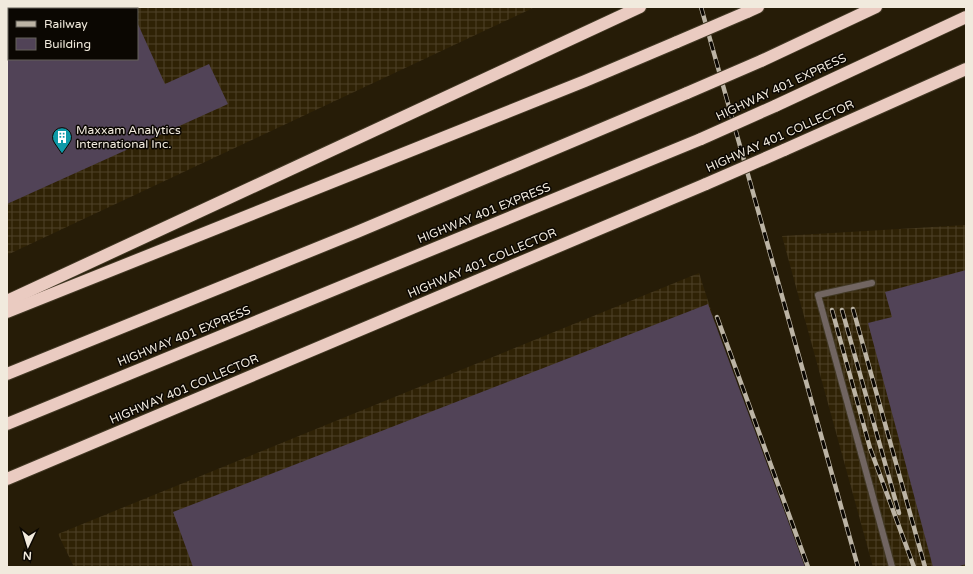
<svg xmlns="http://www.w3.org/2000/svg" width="973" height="574" font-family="'Varela Round',sans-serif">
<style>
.industrial{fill:url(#industrial-grid);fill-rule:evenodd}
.building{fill:#514357}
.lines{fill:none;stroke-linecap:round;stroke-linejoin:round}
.service-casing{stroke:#423925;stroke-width:8}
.motorway-casing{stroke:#423925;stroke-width:14}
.service{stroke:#716561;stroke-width:6}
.motorway{stroke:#eacbc1;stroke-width:12}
.rail-casing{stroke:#bcb4a5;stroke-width:4.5}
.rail{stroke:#0b0702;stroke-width:3;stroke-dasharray:9;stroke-linecap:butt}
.motorway-bridge-casing{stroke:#423925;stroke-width:14;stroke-linecap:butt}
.motorway-bridge{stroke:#eacbc1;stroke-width:12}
.labels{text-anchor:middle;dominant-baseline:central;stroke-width:3;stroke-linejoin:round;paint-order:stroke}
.street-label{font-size:12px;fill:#f1eadd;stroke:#0b0702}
.poi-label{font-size:12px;fill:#f1eadd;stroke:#0b0702;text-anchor:start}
</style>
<defs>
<pattern id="industrial-grid" width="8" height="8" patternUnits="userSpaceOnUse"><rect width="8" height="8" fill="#2f2205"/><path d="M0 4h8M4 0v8" fill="none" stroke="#4e4229"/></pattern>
</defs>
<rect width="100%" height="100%" fill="#261c07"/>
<g class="industrial">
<path d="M7,7H535L7,255ZM9,9H137V59H9Z"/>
<polygon points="966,225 966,567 873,567 782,236"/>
<polygon points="699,273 794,567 74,567 58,534"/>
</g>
<g class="building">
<polygon points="7,7 130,7 131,9 9,9 9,19"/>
<polygon points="137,22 165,84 209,64 228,104 7,204 7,25 9,24 9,59 137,59"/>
<polygon points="966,270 966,564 957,567 933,567 868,323 892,317 885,292"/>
<polygon points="708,304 805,567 193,567 173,512"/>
</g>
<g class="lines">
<g class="service-casing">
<polyline id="service" points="872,283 818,295 892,567"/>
</g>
<g class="motorway-casing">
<g id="motorway">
<polyline points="747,12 758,7"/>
<polyline points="761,61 876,7"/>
<polyline points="775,106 966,17"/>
<polyline points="784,150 966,69"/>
<polyline points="7,301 640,7"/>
<polyline points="7,312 585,81 677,42"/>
<polyline points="7,374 357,232 687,93"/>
<polyline points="7,424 701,139"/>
<polyline points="7,479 706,184"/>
</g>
</g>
<use href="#service" class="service"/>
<use href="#motorway" class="motorway"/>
<g class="rail-casing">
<g id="rail">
<polyline points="701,7 858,567"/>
<polyline points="853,309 925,567"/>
<polyline points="832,310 870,448 914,567"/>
<polyline points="842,310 899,513"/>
<polyline points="717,317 808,567"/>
</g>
</g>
<use href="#rail" class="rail"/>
<g class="motorway-bridge-casing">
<g id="motorway-bridge">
<polyline points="677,42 747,12"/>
<polyline points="687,93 761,61"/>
<polyline points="701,139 775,106"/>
<polyline points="706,184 784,150"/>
</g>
</g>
<use href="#motorway-bridge" class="motorway-bridge"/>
</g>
<defs>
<g id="building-pin" transform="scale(1)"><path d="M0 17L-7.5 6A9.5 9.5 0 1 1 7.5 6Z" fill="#0f9aa8" stroke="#0b0702"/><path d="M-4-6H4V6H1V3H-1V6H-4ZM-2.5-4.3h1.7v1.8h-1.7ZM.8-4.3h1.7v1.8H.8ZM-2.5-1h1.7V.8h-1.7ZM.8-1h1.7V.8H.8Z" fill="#fff"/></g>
</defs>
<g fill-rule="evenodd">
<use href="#building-pin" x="62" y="137"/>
</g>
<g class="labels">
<g class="street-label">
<text transform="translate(781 87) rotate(-25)">HIGHWAY 401 EXPRESS</text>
<text transform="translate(780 136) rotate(-24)">HIGHWAY 401 COLLECTOR</text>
<text transform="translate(484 213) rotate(-22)">HIGHWAY 401 EXPRESS</text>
<text transform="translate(482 263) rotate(-23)">HIGHWAY 401 COLLECTOR</text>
<text transform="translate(184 336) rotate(-22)">HIGHWAY 401 EXPRESS</text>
<text transform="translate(184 389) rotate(-23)">HIGHWAY 401 COLLECTOR</text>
</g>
<g class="poi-label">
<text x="76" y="130">Maxxam Analytics<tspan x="76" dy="14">International Inc.</tspan></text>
</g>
</g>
<rect width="973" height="574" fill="none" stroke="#f1eadd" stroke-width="16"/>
<rect x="8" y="8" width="130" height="52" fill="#0b0702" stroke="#67625a"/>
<rect x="16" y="21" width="20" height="6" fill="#bcb4a5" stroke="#67625a"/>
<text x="44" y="28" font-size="12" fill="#f1eadd">Railway</text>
<rect x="16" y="38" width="20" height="12" fill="#514357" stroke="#67625a"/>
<text x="44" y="48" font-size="12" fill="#f1eadd">Building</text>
<g transform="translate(28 546) rotate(184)" stroke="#0b0702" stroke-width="3" paint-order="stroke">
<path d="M0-3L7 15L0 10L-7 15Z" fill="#f1eadd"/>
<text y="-6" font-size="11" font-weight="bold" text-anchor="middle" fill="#f1eadd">N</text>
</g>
</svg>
